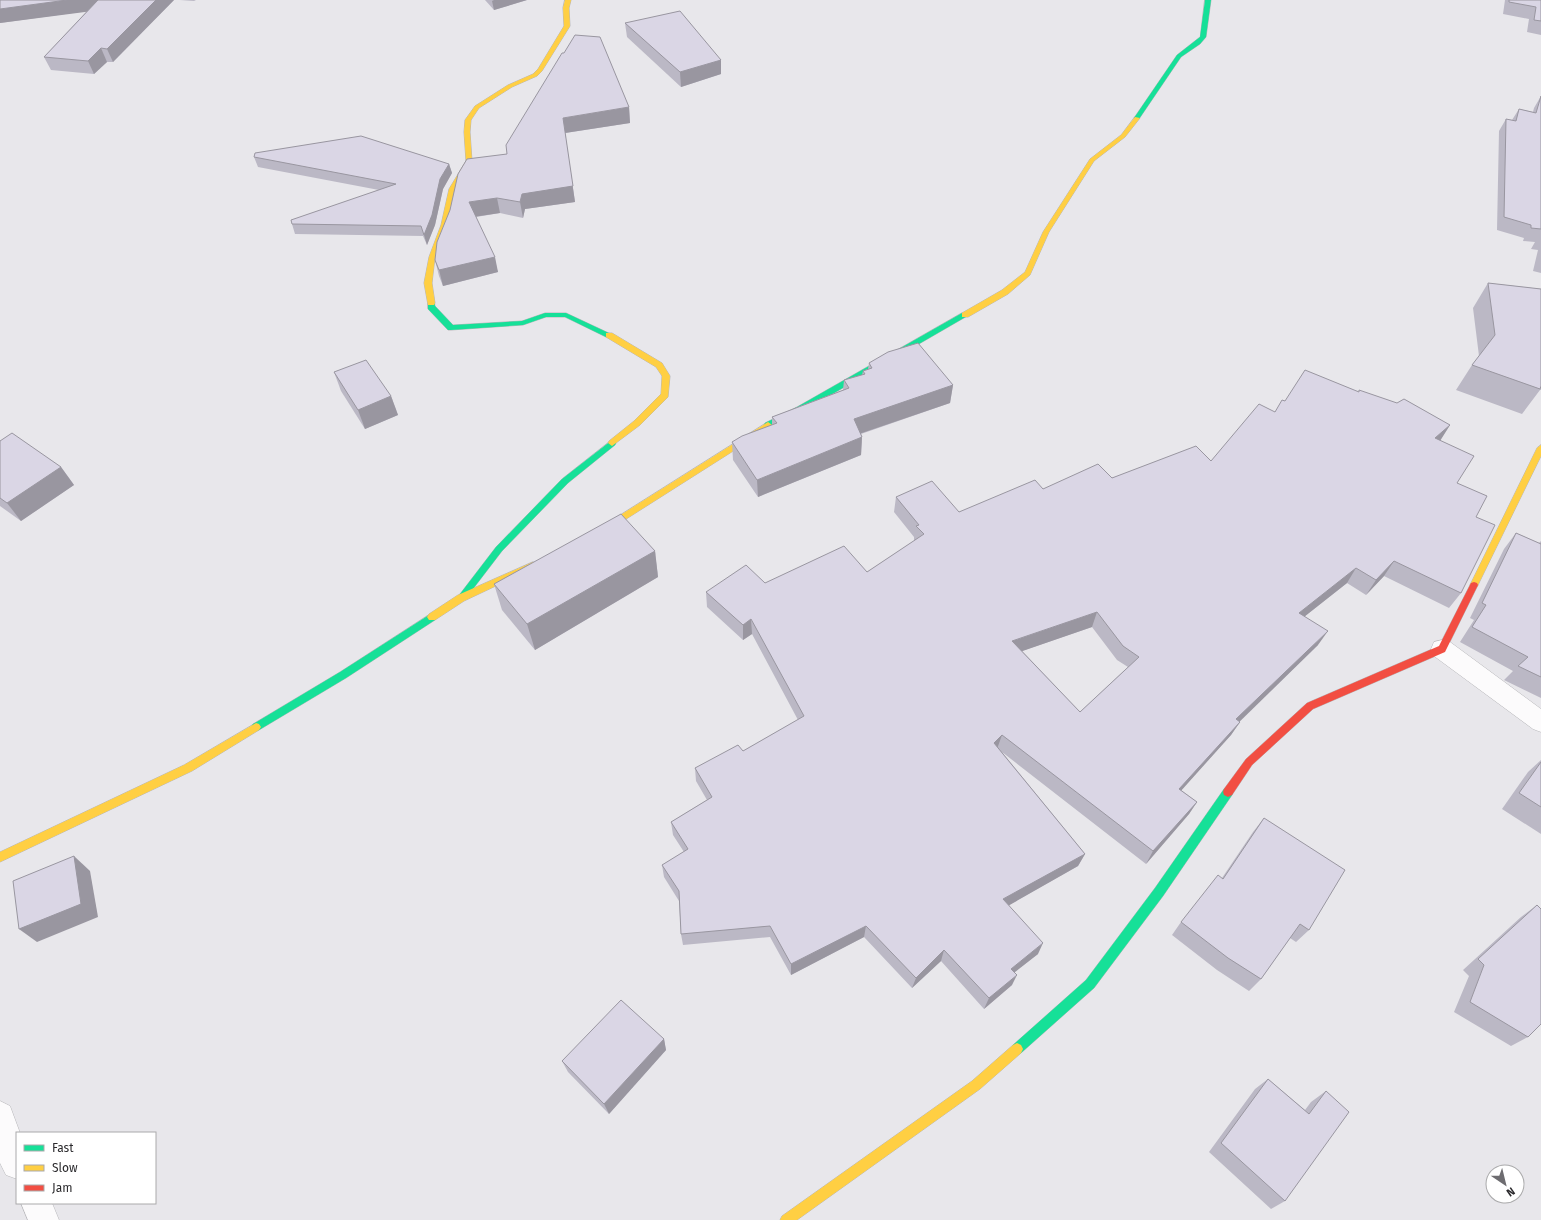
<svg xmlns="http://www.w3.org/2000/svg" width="1541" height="1220" font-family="'Fira Sans',sans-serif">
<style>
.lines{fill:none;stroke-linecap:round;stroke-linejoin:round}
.street-casing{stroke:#b7b7ba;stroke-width:1}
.fast-casing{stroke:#b7b7ba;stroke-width:1}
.slow-casing{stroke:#b7b7ba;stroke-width:1}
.jam-casing{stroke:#b7b7ba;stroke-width:1}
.street{fill:#fcfbfc;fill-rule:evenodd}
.fast{fill:#16e098;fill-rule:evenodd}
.slow{fill:#ffcf43;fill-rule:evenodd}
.jam{fill:#f24e42;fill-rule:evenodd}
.wall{fill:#bbb8c5;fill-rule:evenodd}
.shaded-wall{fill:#9996a0}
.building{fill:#dad6e5;stroke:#9996a0;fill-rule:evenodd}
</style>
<rect width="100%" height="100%" fill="#e8e7eb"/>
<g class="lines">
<g class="street-casing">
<g id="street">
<polygon points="1442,640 1450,642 1541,709 1541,732 1533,729 1434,656 1431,649 1434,642"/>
<polygon points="0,1101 10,1106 20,1133 17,1133 17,1179 6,1175 0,1163"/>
<polygon points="21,1203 52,1203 59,1220 28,1220"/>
</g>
</g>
<g class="fast-casing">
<g id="fast">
<polygon points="1205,0 1211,0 1206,37 1200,44 1181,57 1139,119 1135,119 1134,118 1177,55 1200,37"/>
<polygon points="428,301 434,301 435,306 453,325 522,321 545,313 566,313 613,335 609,337 606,337 565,317 546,317 523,325 451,330 448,330 428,309"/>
<polygon points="962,313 965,313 969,315 803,411 771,427 768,428 764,425 765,423 797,407"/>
<polygon points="612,440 616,443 615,445 568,483 502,551 466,598 460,598 459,596 460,594 496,547 562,479"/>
<polygon points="432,613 435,614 437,617 435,620 346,678 259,730 256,731 253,730 251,727 253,724 340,672"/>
<polygon points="1228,787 1232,789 1233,792 1232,795 1163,896 1094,988 1021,1053 1017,1055 1013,1053 1011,1049 1013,1045 1086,980 1155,888 1224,789"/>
</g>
</g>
<g class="slow-casing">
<g id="slow">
<polygon points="565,0 571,0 569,8 570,26 542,71 537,76 512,87 479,108 471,120 470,132 472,161 455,189 447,225 435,257 432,283 435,303 434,305 428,305 424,283 429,257 441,225 449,189 466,161 464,132 465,120 475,106 508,85 533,74 538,69 564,26 563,8"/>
<polygon points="1135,117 1140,118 1125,137 1094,161 1049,232 1030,275 1008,294 968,317 962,317 962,313 1002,290 1025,272 1043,232 1090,159 1121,135"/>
<polygon points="606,333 612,333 662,363 670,376 668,397 640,425 612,446 608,443 609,441 634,421 661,394 662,376 656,367 606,337"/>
<polygon points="768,422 772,425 771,427 601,535 595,535 594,533 595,531"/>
<polygon points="1541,445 1541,456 1478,585 1477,587 1471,587 1470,585 1537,448"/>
<polygon points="533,562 536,563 537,565 536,567 464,601 435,620 429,620 427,617 429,614 458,595"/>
<polygon points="256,723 259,724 261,727 259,730 192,771 0,862 0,852 184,765"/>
<polygon points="1017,1043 1021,1045 1023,1049 1021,1053 980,1089 797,1220 780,1220 782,1216 972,1081 1013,1045"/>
</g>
</g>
<g class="jam-casing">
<polygon id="jam" points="1474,582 1477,583 1478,585 1445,652 1313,709 1252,765 1232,795 1228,797 1224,795 1223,792 1224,789 1246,759 1307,703 1439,646 1471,583"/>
</g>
<use href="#street" class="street"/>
<use href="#fast" class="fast"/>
<use href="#slow" class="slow"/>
<use href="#jam" class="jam"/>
</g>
<g class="wall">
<polygon points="0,0 174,0 113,62 107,62 94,74 51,70 44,57 87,11 0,23"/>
<polygon points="180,0 196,0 194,1"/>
<polygon points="485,0 527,0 494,10"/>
<polygon points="1505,0 1541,0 1541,35 1527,32 1529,19 1503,14"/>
<polygon points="625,23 721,60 721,74 681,87 627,37"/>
<polygon points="1541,96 1541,273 1533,271 1538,250 1531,249 1535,242 1523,241 1524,238 1497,230 1499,131 1506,119 1512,120 1519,109 1533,112 1534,108"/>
<polygon points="629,107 630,123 565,133 575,202 525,209 523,218 500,213 476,217 498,272 443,286 439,276 435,260 507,154"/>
<polygon points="254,157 449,164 452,173 443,189 435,225 427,245 423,236 295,234 292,224 379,190 258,167"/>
<polygon points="1488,283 1541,289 1541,390 1540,390 1522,414 1456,390 1472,365 1479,356 1473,308"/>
<polygon points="869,363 953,385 950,403 861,434 862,437 861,455 758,497 733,460 732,442 772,425 772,417 843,390 844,380 862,375 863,371 868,369"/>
<polygon points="334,372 391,396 398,415 365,429 341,391"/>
<path d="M1358,392L1450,425L1440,440L1457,483L1476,517L1461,593L1449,608L1384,576L1366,595L1347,583L1305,616L1318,645L1239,721L1240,722L1231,735L1181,790L1197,802L1189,814L1146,864L1002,752L1085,854L1078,866L1009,905L1038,954L1014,972L1012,985L984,1009L941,961L912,988L864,937L791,975L770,937L683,945L681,934L679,901L664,877L662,865L684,852L673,835L671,822L707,800L696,781L695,768L743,751L798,720L752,634L743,640L707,607L706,592L765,583L867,572L914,541V537L894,512L896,497L959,512L1043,489L1211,461L1275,412L1285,401ZM1092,627L1117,660L1128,667L1080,712L1022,651Z"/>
<polygon points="0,441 61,467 74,485 21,521 0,506"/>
<polygon points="1516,533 1539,543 1541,541 1541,698 1504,680 1513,671 1460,642 1474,620 1470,618 1504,549"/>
<polygon points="655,551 658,577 535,650 502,610 494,584"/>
<polygon points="1541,760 1541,834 1502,809 1528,772"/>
<polygon points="1264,818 1309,930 1296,942 1290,938 1261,979 1249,991 1217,970 1172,935 1181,922 1222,878 1253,832"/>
<polygon points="1537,905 1528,1037 1511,1046 1454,1012 1469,976 1463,970 1521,917"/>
<polygon points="664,1039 666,1050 609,1114 568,1072 562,1061"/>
<polygon points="1268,1079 1305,1110 1311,1102 1326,1091 1285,1201 1271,1209 1209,1152 1255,1089"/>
</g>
<g class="shaded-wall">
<polygon points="67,0 104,0 108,9 0,23 0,9"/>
<polygon points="156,0 174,0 113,62 107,49"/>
<polygon points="494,0 527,0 494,10 492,1"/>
<polygon points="101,48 107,62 94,74 88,61"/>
<polygon points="721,60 721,74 681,87 680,72"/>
<polygon points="629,107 630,123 565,133 575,202 525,209 523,218 520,202 522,194 563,118"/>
<polygon points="449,164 452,173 443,189 435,225 427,245 424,235 440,179"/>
<polygon points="497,198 500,213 473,217 469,202"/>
<polygon points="495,257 498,272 443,286 439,270"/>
<polygon points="953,385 950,403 853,436 854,419"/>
<polygon points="391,396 398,415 365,429 358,410"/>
<polygon points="1450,425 1440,441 1435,438"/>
<polygon points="862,437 861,455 758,497 757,480"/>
<polygon points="61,467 74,485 21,521 7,503"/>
<polygon points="655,551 658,577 535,650 527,624"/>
<polygon points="1394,561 1384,576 1366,595 1376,580"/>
<polygon points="1356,568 1347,583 1290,628 1299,613"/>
<polygon points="1097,612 1092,627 1008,656 1012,641"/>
<polygon points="751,619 752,634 743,640 743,625"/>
<polygon points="1328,631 1318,645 1228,733 1236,719"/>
<polygon points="1240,722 1231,735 1171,802 1179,789"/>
<polygon points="1002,735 997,749 994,743"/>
<polygon points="1197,802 1189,814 1146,864 1153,851"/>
<polygon points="1085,854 1078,866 999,911 1003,899"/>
<polygon points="74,856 90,871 98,917 37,942 19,929"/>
<polygon points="866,926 864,937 791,975 791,964"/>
<polygon points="1043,943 1038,954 1006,979 1011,969"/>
<polygon points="944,950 941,961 912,988 916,978"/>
<polygon points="1017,975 1012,985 984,1009 989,998"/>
<polygon points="664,1039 666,1050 609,1114 604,1104"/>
</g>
<g class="building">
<polygon points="0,0 67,0 0,9"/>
<polygon points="98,0 156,0 107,49 101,48 88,61 44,57"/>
<polygon points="1509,0 1541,0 1541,21 1534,20 1536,7 1509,2"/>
<polygon points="680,11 721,60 680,72 625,23"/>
<polygon points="575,35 600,37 629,107 563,118 573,186 522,194 520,202 497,198 469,202 495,257 439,270 435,260 437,242 450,210 458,174 467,159 507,154 506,145 562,53 564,53"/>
<polygon points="1541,96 1541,229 1531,228 1531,225 1504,217 1506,119 1516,121 1519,109 1536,113"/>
<polygon points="361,136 449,164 440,179 432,215 424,235 421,226 292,224 291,220 396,184 254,157 255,153"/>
<polygon points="1488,283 1541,289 1541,386 1540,389 1472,365 1495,335"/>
<polygon points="918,343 953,385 854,419 862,437 757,480 732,442 742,436 777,423 772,417 849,388 844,380 865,374 863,371 872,368 869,363 888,352"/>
<polygon points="366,360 391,396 358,410 334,372"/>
<path d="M1305,370L1359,392V390L1397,403L1404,399L1450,425L1435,438L1474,456L1457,483L1487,496L1476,517L1495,525L1461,593L1394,561L1376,580L1356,568L1299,613L1328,631L1236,719L1240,722L1179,789L1197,802L1153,851L1002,735L994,743L1085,854L1003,899L1043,943L1011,969L1017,975L989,998L944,950L916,978L866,926L791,964L770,926L681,934L679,891L662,865L688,849L671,822L712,797L695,768L738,745L743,751L804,716L751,619L743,625L706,592L746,565L765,583L844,546L867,572L924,534L916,526L919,525L896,497L932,481L959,512L1035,480L1043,489L1098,464L1112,478L1196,446L1211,461L1259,404L1275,412L1282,400L1285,401ZM1097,612L1123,646L1139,657L1080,712L1012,641Z"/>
<polygon points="12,433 61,467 7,503 0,498 0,441"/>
<polygon points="621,514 655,551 527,624 494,584"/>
<polygon points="1516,533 1541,544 1541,677 1518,666 1528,657 1472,627 1486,605 1482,603"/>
<polygon points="1541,762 1541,807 1519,793"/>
<polygon points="1264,818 1345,870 1309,930 1300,924 1261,979 1228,958 1181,922 1218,875 1223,879"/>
<polygon points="74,856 81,904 19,929 13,881"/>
<polygon points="1537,905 1541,909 1541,1024 1528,1037 1470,1002 1484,965 1478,959"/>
<polygon points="621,1000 664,1039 604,1104 562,1061"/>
<polygon points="1268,1079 1309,1114 1326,1091 1349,1112 1285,1201 1221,1143"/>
</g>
<rect x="16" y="1132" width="140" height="72" fill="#ffffff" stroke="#aaaaab"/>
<rect x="24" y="1145" width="20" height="6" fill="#16e098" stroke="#aaaaab"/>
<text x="52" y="1152" font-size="12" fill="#2b2a2d">Fast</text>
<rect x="24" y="1165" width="20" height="6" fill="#ffcf43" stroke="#aaaaab"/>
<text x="52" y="1172" font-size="12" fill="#2b2a2d">Slow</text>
<rect x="24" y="1185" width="20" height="6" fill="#f24e42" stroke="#aaaaab"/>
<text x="52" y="1192" font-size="12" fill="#2b2a2d">Jam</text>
<g transform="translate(1505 1184) rotate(145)"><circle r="19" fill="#ffffff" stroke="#aaaaab"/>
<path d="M0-3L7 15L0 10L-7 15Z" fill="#6d6c70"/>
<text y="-6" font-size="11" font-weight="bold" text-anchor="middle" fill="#2b2a2d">N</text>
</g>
</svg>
